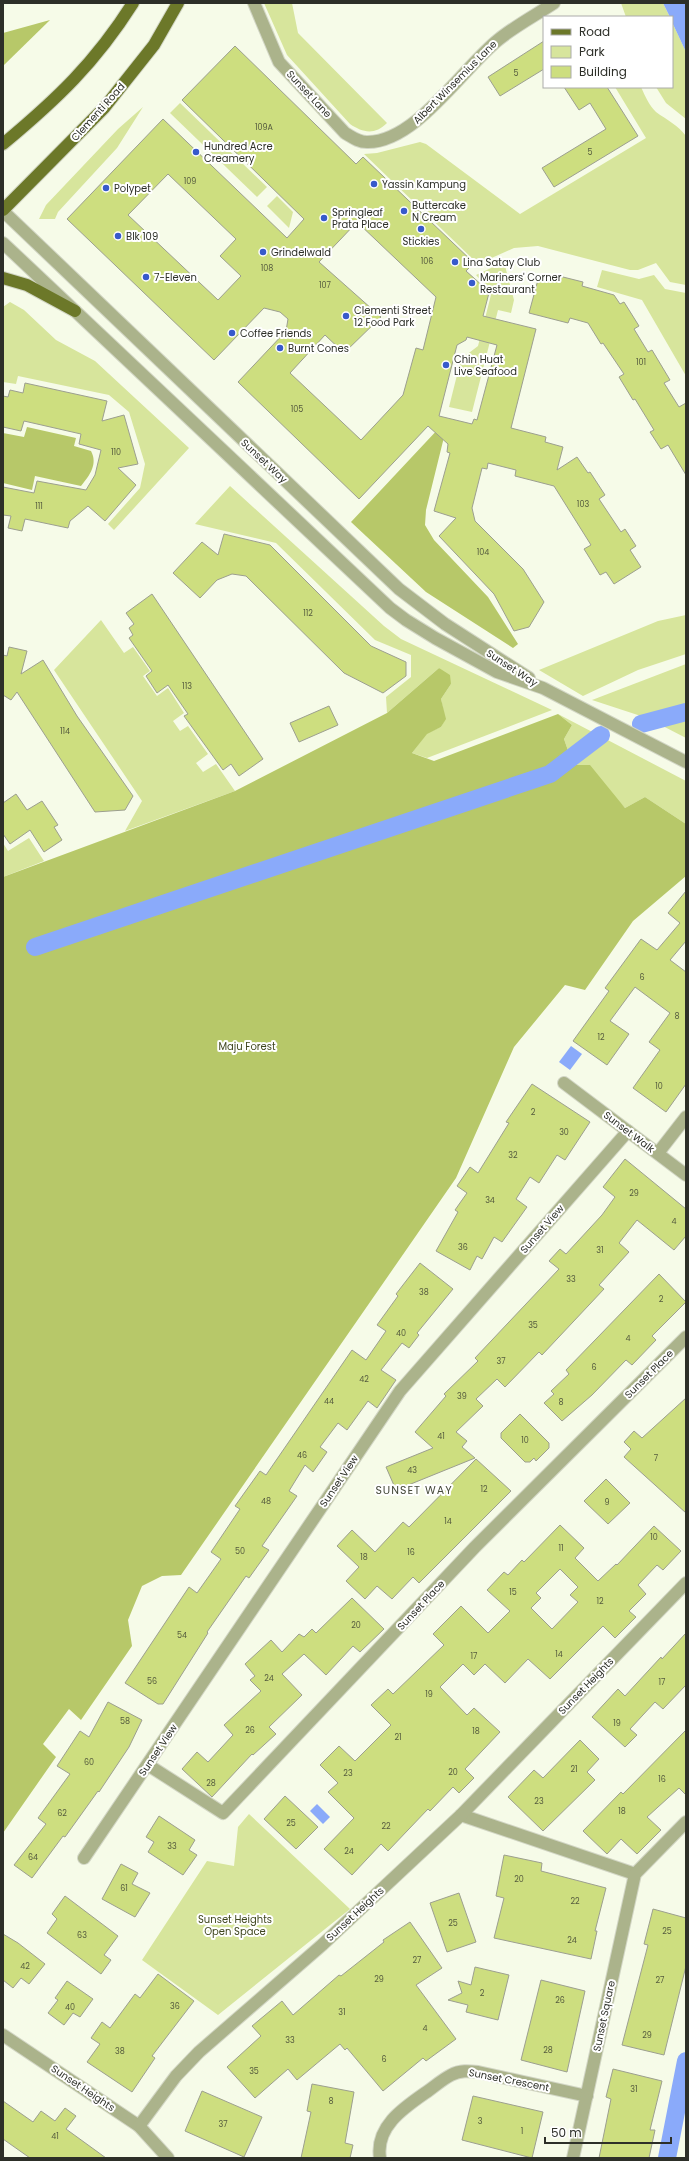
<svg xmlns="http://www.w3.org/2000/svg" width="689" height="2161" font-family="Poppins,sans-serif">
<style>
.green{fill:#d7e59c}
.forest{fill:#b7c869}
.water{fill:#8aaafa}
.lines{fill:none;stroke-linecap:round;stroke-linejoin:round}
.canal{stroke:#8aaafa;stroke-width:18}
.building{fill:#cdde7f;stroke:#9c9f8f;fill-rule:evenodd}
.street-casing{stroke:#d2d6c5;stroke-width:14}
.primary-casing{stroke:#d2d6c5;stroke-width:14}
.street{stroke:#abb38b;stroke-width:12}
.primary{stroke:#6c7829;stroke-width:12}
.poi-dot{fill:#375acb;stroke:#fff;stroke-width:1.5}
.labels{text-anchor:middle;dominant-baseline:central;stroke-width:4;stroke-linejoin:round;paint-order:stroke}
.number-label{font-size:8px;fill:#555b3e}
.street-label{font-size:10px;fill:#2d2f28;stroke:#fff}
.poi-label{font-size:10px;fill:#2d2f28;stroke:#fff;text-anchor:start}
.park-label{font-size:10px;fill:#3f461e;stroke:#fff}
.neighbourhood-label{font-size:11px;letter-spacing:1px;fill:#464a3b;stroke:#fff}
</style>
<rect width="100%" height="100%" fill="#f6fbe8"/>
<g class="green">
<path d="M264,3H292L298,33L387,123C375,135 363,133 350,124L287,55Z"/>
<polygon points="621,3 663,3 670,17 626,17"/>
<polygon points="672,22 686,52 686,119 666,103 656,87 672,87"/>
<path d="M615,87H641C645,96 649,105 656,112C667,120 678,125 686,136V285L670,282L656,263L638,270H630L538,246L514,248L478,264L364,154L377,153L420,142L426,144L520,214L646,138Z"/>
<polygon points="180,103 267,187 257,197 170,113"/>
<polygon points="143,107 117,148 58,212 55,219 39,219 46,205 118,129"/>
<polygon points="277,196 293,212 289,228 267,206"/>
<polygon points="504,262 514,300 511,313 498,310 472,412 449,407 461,359 478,346 493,287 485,285 476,275"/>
<polygon points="602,270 639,279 654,275 665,289 686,293 686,376 642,300 597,287"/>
<polygon points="10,302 24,310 56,340 95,361 189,448 114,530 108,524 140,488 145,464 129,412 109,395 18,376 16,384 3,382 3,307"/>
<polygon points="230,486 384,626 401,639 552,710 427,758 412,753 427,733 441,727 445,719 441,699 451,684 439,668 387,713 386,697 411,677 411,655 375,640 276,543 195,524"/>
<polygon points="686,615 686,654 638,670 583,696 539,670 658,621"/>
<polygon points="101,620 124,653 133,647 150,671 143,676 157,696 168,688 184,713 173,721 180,731 188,726 208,754 196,763 203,772 216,764 235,791 125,831 142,801 54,670"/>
<polygon points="686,664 686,709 650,719 592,700"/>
<polygon points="558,714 686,781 686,824 645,797 625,808 609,791 573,765 564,739 572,725"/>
<polygon points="686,715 686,738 657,723"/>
<polygon points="29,838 44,861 3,877 3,843 8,851"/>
<polygon points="249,1814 350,1909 218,2015 142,1960 207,1861 234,1866 238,1827"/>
</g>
<g class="forest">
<polygon points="50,20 3,66 3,33"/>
<path d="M27,427L76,438L74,446L91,451C98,464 90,475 81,486L35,476L32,490L3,483V433L24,437Z"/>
<polygon points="440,427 446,429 426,510 425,525 434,540 488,597 518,644 513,648 426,592 351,522"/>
<polygon points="439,668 450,675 451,684 441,699 446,719 441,727 427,734 412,753 434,761 558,714 572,725 564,739 573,765 590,765 625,808 645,797 686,824 686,876 633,921 585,990 565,985 514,1047 456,1178 181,1575 162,1576 142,1586 128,1620 132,1646 81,1720 69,1709 43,1744 56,1757 3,1833 3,877 235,791 387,713"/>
</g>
<g class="water">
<polygon points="663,3 686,3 686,52 672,22 672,17 670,17"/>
<polygon points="571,1046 582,1054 570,1070 559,1062"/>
<polygon points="317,1804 330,1817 323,1824 310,1811"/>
</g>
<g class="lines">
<g class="canal">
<polyline points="641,724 686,712"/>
<polyline points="35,947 550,774 601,735"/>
<polyline points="667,2158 686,2061"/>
</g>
</g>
<g class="building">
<polygon points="544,41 544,69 500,96 488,77"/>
<path d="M235,46L356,164L363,157L474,263L466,271L484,287L490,289L483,316L536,329L511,428L546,437L545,442L563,447L557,470L577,457L588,473L590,472L605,495L599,499L621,532L625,529L636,546L630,550L641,567L614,584L606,572L600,575L589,557L584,549L591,545L554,486L515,476L516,470L488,463L487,469L482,468L472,508L475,521L523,569L544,602L529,627L514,631L494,594L439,536L456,518L434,511L450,453L447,452L448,444L428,426L359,499L238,382L286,331L288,319L280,312L264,308L214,360L67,219L163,119L287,238L304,219L182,100ZM168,174L236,239L220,256L241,276L218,300L128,215ZM357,222L436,297L423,350L416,348L403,395L361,440L290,373L325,335L344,353L381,317L319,262ZM467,337L497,345L477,420L474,419L472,424L439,416L457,345L466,340Z"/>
<polygon points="564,87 607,87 638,136 554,187 542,168 606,129 590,103 579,110"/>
<polygon points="555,275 583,282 582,286 614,295 620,304 624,302 639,326 634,329 648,352 652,350 670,380 664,383 679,407 686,403 686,475 668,445 661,449 650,432 654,430 635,399 633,400 619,377 624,374 603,343 601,344 588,323 570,318 568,323 529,313 539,276 554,280"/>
<polygon points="25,383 107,401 102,421 124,415 138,464 118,468 136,485 105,521 88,506 70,521 68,528 25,519 22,531 8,528 11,516 3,515 3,487 34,493 37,481 86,490 95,475 101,450 79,444 81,434 24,421 21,431 3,427 3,396 8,397 10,390 23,393"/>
<polygon points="224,534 270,545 371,646 406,662 406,676 383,693 344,673 246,576 232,574 217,580 200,598 173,573 202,542 218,555"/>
<polygon points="152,594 263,759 239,776 231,764 223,770 184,716 188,714 168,685 157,693 146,676 152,671 129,638 133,635 129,628 134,624 126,613"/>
<polygon points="9,647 27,651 21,674 43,660 77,716 133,796 125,810 95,812 17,692 11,700 3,695 3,655 7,656"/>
<polygon points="329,706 338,725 299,742 290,723"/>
<polygon points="16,794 27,810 42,801 58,825 54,827 62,840 44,852 30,830 10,844 3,834 3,803"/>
<polygon points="686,891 686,941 670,960 686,972 686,1084 666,1112 633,1088 660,1050 649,1042 670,1013 635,987 610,1021 629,1034 607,1065 573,1041 609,991 605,988 641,939 657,950 680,923 668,913"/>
<polygon points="532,1084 590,1122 565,1160 557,1155 539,1183 530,1177 516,1199 527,1207 502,1242 494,1237 482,1259 477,1256 470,1270 436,1251 458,1212 455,1210 467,1193 457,1186 470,1167 478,1173 509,1123 506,1122"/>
<polygon points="625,1159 686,1209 686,1236 674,1250 637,1220 619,1243 629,1252 599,1285 604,1289 542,1355 539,1352 505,1387 497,1379 476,1399 483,1406 456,1432 467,1441 462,1447 475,1458 396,1490 386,1467 433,1448 415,1432 446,1396 444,1394 478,1361 475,1358 559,1269 549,1261 560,1249 566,1254 602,1215 615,1197 603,1187"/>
<polygon points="420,1263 453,1289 417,1333 419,1335 409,1348 402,1343 381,1370 396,1380 377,1408 368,1401 347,1430 338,1423 320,1447 327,1452 313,1472 305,1465 289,1491 297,1496 262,1546 269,1550 249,1578 246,1576 207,1632 208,1633 163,1704 158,1704 125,1683 189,1587 197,1593 221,1559 211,1552 240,1509 235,1506 260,1471 266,1475 352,1350 366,1360 386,1331 377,1325 398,1296 396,1294"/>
<polygon points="659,1274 686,1302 652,1336 656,1340 632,1365 626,1360 592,1395 562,1421 544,1403 554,1394 551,1391 569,1374 566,1370"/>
<polygon points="686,1398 686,1513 624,1457 631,1449 624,1442 634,1431 642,1438"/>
<polygon points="520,1414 549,1443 549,1448 536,1461 534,1458 530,1462 525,1462 501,1438 501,1433"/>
<polygon points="476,1459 511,1491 419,1583 413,1577 392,1599 377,1586 365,1599 346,1581 359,1567 337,1546 352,1530 375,1552 403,1522 409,1527"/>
<polygon points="606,1479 630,1503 608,1524 584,1501"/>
<path d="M560,1525L584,1548L575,1558L598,1581L616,1564L617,1565L654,1526L681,1551L663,1570L657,1565L638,1585L646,1594L629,1611L636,1617L615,1638L603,1626L550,1679L528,1659L505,1683L485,1664L474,1675L463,1664L440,1687L467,1715L474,1708L500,1732L465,1769L474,1778L459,1793L453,1787L430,1811L428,1809L388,1851L381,1844L352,1875L324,1849L354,1818L328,1792L338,1783L320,1765L339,1746L355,1761L391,1725L371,1705L388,1689L393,1694L444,1645L433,1634L461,1606L488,1633L510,1611L487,1590L504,1572L508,1575L522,1560L524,1562ZM560,1569L578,1587L570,1595L578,1602L552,1629L531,1608L541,1598L536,1593Z"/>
<polygon points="352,1598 384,1629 360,1652 353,1646 326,1675 304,1654 282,1674 302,1695 269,1727 276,1734 253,1755 252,1754 212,1797 182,1769 197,1752 208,1762 233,1735 224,1725 261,1691 250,1680 255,1676 245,1664 271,1640 282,1652 299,1634 304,1637 312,1629 316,1633"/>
<polygon points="686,1633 686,1685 663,1709 655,1702 630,1729 637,1735 625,1747 592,1717 618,1689 625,1696 661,1657 662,1659"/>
<polygon points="108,1702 142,1720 129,1747 99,1792 98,1791 65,1837 63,1836 32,1878 14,1865 46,1824 38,1818 70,1774 57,1766 80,1731 89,1737"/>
<polygon points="686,1730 686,1795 679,1788 647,1817 661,1830 637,1854 621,1839 607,1854 583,1831 621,1792 623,1794"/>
<polygon points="580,1740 599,1759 587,1772 595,1780 543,1831 508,1797 534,1770 543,1778"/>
<polygon points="285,1796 318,1827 296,1849 264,1819"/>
<polygon points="159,1816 195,1840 189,1850 197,1855 183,1875 148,1852 154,1842 146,1837"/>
<polygon points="504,1855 542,1863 541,1871 606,1888 595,1931 597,1931 591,1959 494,1938 504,1898 496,1896"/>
<polygon points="121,1864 138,1873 132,1884 150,1893 135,1917 102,1899"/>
<polygon points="459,1893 476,1942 447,1952 430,1903"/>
<polygon points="65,1896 118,1936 104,1955 111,1960 101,1974 47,1933 57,1919 52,1914"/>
<polygon points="653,1909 686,1918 686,1966 664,2055 622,2045 648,1945 644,1944"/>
<polygon points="410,1922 442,1968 416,1985 456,2039 426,2061 423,2058 383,2091 347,2048 345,2050 340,2044 297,2080 288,2069 255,2098 227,2067 261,2036 252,2026 282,2001 293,2015 339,1975 341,1976 384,1942 383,1940"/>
<polygon points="3,1934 18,1943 45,1964 29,1984 21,1978 13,1988 3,1980"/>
<polygon points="475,1967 509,1975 498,2020 466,2012 468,2005 448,2000 462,1993 458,1981 471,1985"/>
<polygon points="158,1974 194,2001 152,2056 155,2058 132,2092 87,2062 100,2044 91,2038 102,2022 110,2028 135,1994 140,1998"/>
<polygon points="541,1980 585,1991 567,2072 521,2060"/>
<polygon points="67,1981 93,1999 80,2017 73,2013 64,2025 48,2013 58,2000 55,1998"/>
<polygon points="613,2069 662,2081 650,2130 655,2130 649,2158 599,2158 611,2099 606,2097"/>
<polygon points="312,2084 354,2092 345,2143 353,2145 350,2158 301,2158 311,2112 307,2111"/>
<polygon points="202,2091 262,2117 244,2157 185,2131"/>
<polygon points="473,2096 543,2112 532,2158 462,2140"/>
<polygon points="3,2101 33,2122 41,2111 55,2121 65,2108 76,2116 66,2129 106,2158 30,2158 3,2139"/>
</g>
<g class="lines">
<g class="street-casing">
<g id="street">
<path d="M254,3L279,62L345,133C352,137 358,142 367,142C415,143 463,68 498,40C515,26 536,15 554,3"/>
<polyline points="3,211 399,589 445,624 529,678"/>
<polyline points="3,243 390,608 406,620 435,638 497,672 543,688 686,762"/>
<polyline points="564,1083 686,1175"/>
<polyline points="658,1153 686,1117"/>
<polyline points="148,1765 223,1813 475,1547 686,1337"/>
<polyline points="461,1815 635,1874"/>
<polyline points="84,1858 400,1391 628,1131"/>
<polyline points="3,2035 139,2126 168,2158"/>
<polyline points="139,2126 176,2076 199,2052 322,1945 461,1815 686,1583"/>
<path d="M380,2158C375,2126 405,2107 428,2091C435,2086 443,2079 451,2075C460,2070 469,2071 478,2072L587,2096"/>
<polyline points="573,2158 635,1874 686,1822"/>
</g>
</g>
<g class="primary-casing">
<g id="primary">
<path d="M3,144C57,99 95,63 133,3"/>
<polyline points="3,210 104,108 154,45 178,3"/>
<polyline points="3,278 27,285 75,311"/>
</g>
</g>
<use href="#street" class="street"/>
<use href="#primary" class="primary"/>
</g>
<g class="poi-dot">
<circle cx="196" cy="152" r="4"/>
<circle cx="374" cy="184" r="4"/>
<circle cx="106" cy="188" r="4"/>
<circle cx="404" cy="211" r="4"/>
<circle cx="324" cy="218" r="4"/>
<circle cx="421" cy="229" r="4"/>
<circle cx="118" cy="236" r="4"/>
<circle cx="263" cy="252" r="4"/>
<circle cx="455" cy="262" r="4"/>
<circle cx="146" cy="277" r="4"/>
<circle cx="472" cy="283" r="4"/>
<circle cx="346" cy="316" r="4"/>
<circle cx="232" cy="333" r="4"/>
<circle cx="280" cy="348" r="4"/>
<circle cx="446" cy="365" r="4"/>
</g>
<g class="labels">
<g class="number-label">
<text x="516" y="73">5</text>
<text x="264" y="127">109A</text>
<text x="590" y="152">5</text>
<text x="190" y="181">109</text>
<text x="427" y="261">106</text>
<text x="267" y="268">108</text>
<text x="325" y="285">107</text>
<text x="641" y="362">101</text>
<text x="297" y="409">105</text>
<text x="116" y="452">110</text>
<text x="583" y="504">103</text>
<text x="39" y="506">111</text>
<text x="483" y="552">104</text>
<text x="308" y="613">112</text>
<text x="187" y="686">113</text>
<text x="65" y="731">114</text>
<text x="642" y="977">6</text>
<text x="677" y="1016">8</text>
<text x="601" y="1037">12</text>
<text x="659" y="1086">10</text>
<text x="533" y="1112">2</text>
<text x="564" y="1132">30</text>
<text x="513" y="1155">32</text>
<text x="634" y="1193">29</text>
<text x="490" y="1200">34</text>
<text x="674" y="1221">4</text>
<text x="463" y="1247">36</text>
<text x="600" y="1250">31</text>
<text x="571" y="1279">33</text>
<text x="424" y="1292">38</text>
<text x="661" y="1299">2</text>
<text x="533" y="1325">35</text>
<text x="401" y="1333">40</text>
<text x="628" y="1338">4</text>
<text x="501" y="1361">37</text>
<text x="594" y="1367">6</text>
<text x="364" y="1379">42</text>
<text x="462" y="1396">39</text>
<text x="329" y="1401">44</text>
<text x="561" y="1402">8</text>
<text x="441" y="1436">41</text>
<text x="525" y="1440">10</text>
<text x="302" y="1455">46</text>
<text x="656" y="1458">7</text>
<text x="412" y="1470">43</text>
<text x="484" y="1489">12</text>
<text x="266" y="1501">48</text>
<text x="607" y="1502">9</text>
<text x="448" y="1521">14</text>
<text x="654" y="1537">10</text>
<text x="561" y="1548">11</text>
<text x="240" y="1551">50</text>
<text x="411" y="1552">16</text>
<text x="364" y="1557">18</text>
<text x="513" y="1592">15</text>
<text x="600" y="1601">12</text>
<text x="356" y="1625">20</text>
<text x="182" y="1635">54</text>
<text x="559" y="1654">14</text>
<text x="474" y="1656">17</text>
<text x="269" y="1678">24</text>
<text x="152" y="1681">56</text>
<text x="662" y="1682">17</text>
<text x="429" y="1694">19</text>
<text x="125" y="1721">58</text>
<text x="617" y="1723">19</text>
<text x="250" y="1730">26</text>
<text x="476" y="1731">18</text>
<text x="398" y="1737">21</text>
<text x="89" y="1762">60</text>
<text x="574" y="1769">21</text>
<text x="453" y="1772">20</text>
<text x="348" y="1773">23</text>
<text x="662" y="1779">16</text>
<text x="211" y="1783">28</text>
<text x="539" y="1801">23</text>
<text x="622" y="1811">18</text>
<text x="62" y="1813">62</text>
<text x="291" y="1823">25</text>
<text x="386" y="1826">22</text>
<text x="172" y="1846">33</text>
<text x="349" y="1851">24</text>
<text x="33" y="1857">64</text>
<text x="519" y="1879">20</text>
<text x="124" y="1888">61</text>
<text x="575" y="1901">22</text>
<text x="453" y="1923">25</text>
<text x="667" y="1931">25</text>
<text x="82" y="1935">63</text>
<text x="572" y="1940">24</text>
<text x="417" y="1960">27</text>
<text x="25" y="1966">42</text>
<text x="379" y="1979">29</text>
<text x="660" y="1980">27</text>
<text x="482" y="1993">2</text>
<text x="560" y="2000">26</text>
<text x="175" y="2006">36</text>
<text x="70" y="2007">40</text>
<text x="342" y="2012">31</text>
<text x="425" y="2028">4</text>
<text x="647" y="2035">29</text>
<text x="290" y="2040">33</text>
<text x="548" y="2050">28</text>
<text x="120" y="2051">38</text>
<text x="384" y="2059">6</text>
<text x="254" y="2071">35</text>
<text x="634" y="2089">31</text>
<text x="331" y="2101">8</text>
<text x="480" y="2121">3</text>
<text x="223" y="2124">37</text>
<text x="522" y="2131">1</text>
<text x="55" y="2136">41</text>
</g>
<g class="street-label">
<text transform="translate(455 82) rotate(-45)">Albert Winsemius Lane</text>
<text transform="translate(309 94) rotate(47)">Sunset Lane</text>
<text transform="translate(98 112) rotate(-48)">Clementi Road</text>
<text transform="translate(264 461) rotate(43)">Sunset Way</text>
<text transform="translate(512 668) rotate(33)">Sunset Way</text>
<text transform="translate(629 1132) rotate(37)">Sunset Walk</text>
<text transform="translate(542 1229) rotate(-49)">Sunset View</text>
<text transform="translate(649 1374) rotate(-45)">Sunset Place</text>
<text transform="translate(339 1481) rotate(-56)">Sunset View</text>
<text transform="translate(421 1605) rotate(-47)">Sunset Place</text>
<text transform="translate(586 1686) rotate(-46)">Sunset Heights</text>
<text transform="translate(158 1750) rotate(-56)">Sunset View</text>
<text transform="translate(355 1914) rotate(-43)">Sunset Heights</text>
<text transform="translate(604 2016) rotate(-78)">Sunset Square</text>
<text transform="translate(509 2080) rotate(11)">Sunset Crescent</text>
<text transform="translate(83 2088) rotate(34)">Sunset Heights</text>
</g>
<g class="poi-label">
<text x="204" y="146">Hundred Acre<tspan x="204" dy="12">Creamery</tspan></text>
<text x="382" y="184">Yassin Kampung</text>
<text x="114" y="188">Polypet</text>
<text x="412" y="205">Buttercake<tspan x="412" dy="12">N Cream</tspan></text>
<text x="332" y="212">Springleaf<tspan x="332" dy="12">Prata Place</tspan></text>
<text x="126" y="236">Blk 109</text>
<text x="421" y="241" text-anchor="middle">Stickies</text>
<text x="271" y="252">Grindelwald</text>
<text x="463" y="262">Lina Satay Club</text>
<text x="154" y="277">7-Eleven</text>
<text x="480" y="277">Mariners' Corner<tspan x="480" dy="12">Restaurant</tspan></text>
<text x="354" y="310">Clementi Street<tspan x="354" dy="12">12 Food Park</tspan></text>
<text x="240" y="333">Coffee Friends</text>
<text x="288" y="348">Burnt Cones</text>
<text x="454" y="359">Chin Huat<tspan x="454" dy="12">Live Seafood</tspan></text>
</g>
<g class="park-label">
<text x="247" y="1046">Maju Forest</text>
<text x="235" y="1919">Sunset Heights<tspan x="235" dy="12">Open Space</tspan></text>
</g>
<g class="neighbourhood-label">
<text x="414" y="1490">SUNSET WAY</text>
</g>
</g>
<rect width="689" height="2161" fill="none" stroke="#2d2f28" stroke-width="8"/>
<rect x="543" y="16" width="130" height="72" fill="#ffffff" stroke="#abaca9"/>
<rect x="551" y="29" width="20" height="6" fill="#6c7829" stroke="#abaca9"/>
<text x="579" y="36" font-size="12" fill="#2d2f28">Road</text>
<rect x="551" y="46" width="20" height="12" fill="#d7e59c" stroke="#abaca9"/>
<text x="579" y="56" font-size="12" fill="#2d2f28">Park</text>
<rect x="551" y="66" width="20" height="12" fill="#cdde7f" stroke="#abaca9"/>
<text x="579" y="76" font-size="12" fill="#2d2f28">Building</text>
<path d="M545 2137v6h126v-6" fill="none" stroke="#2d2f28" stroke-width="2"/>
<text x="551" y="2137" font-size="12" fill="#2d2f28" stroke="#ffffff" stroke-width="3" paint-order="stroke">50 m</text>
</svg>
